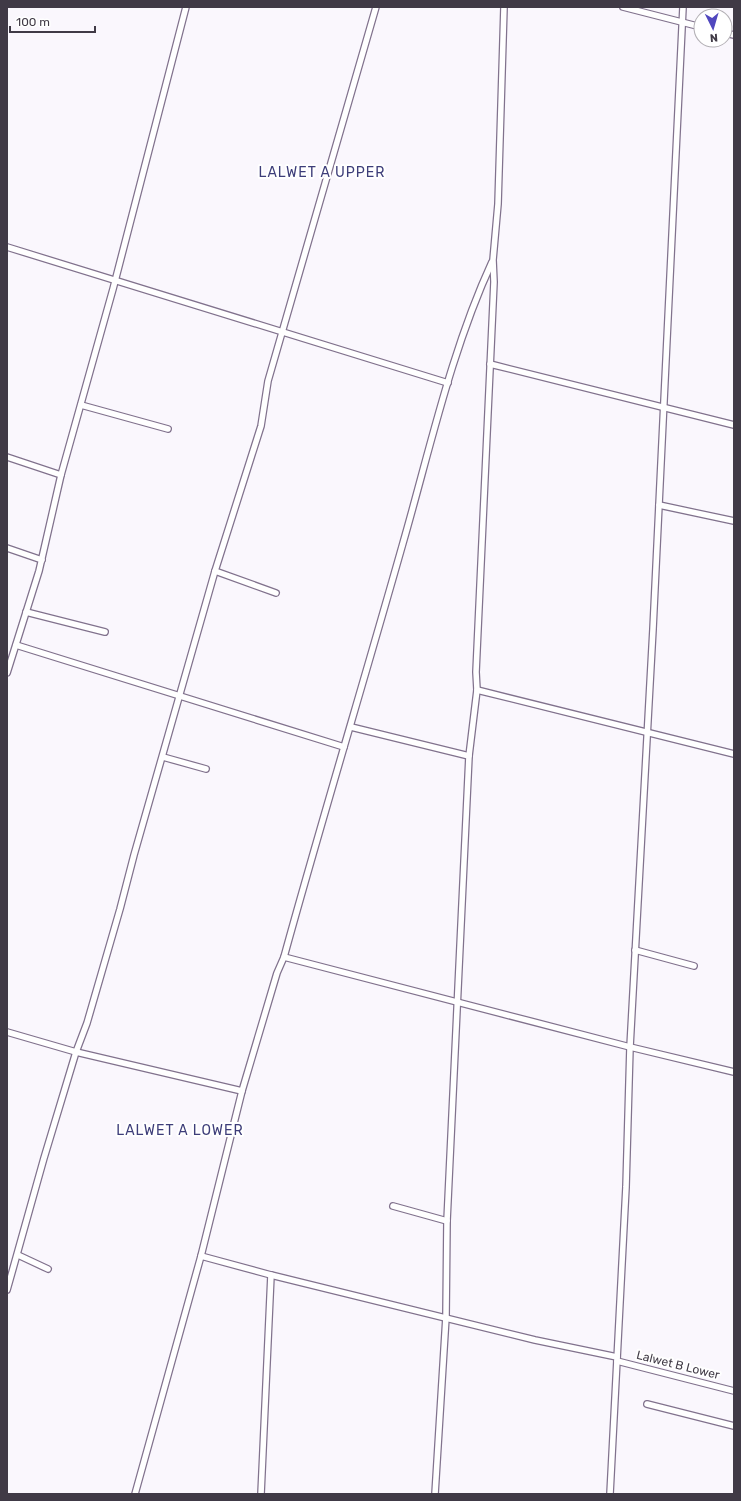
<svg xmlns="http://www.w3.org/2000/svg" width="741" height="1501" font-family="Rubik,sans-serif">
<style>
.lines{fill:none;stroke-linecap:round;stroke-linejoin:round}
.street-casing{stroke:#81728d;stroke-width:8}
.street{stroke:#fff;stroke-width:5.5}
.labels{text-anchor:middle;dominant-baseline:central;stroke-width:4;stroke-linejoin:round;paint-order:stroke}
.street-label{font-size:12px;fill:#403a46;stroke:#fff}
.quarter-label{font-size:14px;letter-spacing:1px;fill:#3d3d79;stroke:#fff}
</style>
<rect width="100%" height="100%" fill="#faf7fd"/>
<g class="lines">
<g class="street-casing">
<g id="street">
<polyline points="623,7 701,27"/>
<polyline points="725,33 734,35"/>
<polyline points="7,247 448,383"/>
<polyline points="490,364 734,425"/>
<polyline points="81,405 168,429"/>
<polyline points="7,457 61,475"/>
<polyline points="659,505 734,521"/>
<polyline points="7,548 42,560"/>
<polyline points="215,571 276,593"/>
<polyline points="26,612 105,632"/>
<polyline points="16,645 344,747"/>
<polyline points="7,673 39,571 61,475 113,289 186,7"/>
<polyline points="477,690 734,754"/>
<polyline points="351,727 469,756"/>
<polyline points="163,757 206,769"/>
<polyline points="635,950 694,966"/>
<polyline points="284,957 630,1047 734,1072"/>
<polyline points="7,1032 76,1052 242,1091"/>
<polyline points="393,1206 447,1221"/>
<polyline points="18,1255 48,1269"/>
<polyline points="201,1256 271,1275 535,1340 617,1357"/>
<polyline points="7,1290 44,1158 76,1052 87,1023 120,909 134,855 215,571 261,426 268,381 376,7"/>
<polyline points="617,1361 734,1391"/>
<polyline points="647,1404 734,1426"/>
<path d="M135,1494L201,1256L242,1091L277,973L284,957C322,819 364,681 403,543C430,449 451,351 492,262"/>
<polyline points="261,1494 271,1275"/>
<polyline points="435,1494 446,1317 447,1221 469,756 477,690 476,672 494,282 493,260 498,204 504,7"/>
<polyline points="610,1494 626,1187 630,1047 653,629 683,7"/>
</g>
</g>
<use href="#street" class="street"/>
</g>
<g class="labels">
<g class="street-label">
<text transform="translate(678 1365) rotate(14)">Lalwet B Lower</text>
</g>
<g class="quarter-label">
<text x="322" y="172">LALWET A UPPER</text>
<text x="180" y="1130">LALWET A LOWER</text>
</g>
</g>
<rect width="741" height="1501" fill="none" stroke="#403a46" stroke-width="16"/>
<g transform="translate(713 28) rotate(175)"><circle r="19" fill="#ffffff" stroke="#b3b0b5"/>
<path d="M0-3L7 15L0 10L-7 15Z" fill="#5047be"/>
<text y="-6" font-size="11" font-weight="bold" text-anchor="middle" fill="#403a46">N</text>
</g>
<path d="M10 26v6h85v-6" fill="none" stroke="#403a46" stroke-width="2"/>
<text x="16" y="26" font-size="12" fill="#403a46" stroke="#ffffff" stroke-width="3" paint-order="stroke">100 m</text>
</svg>
